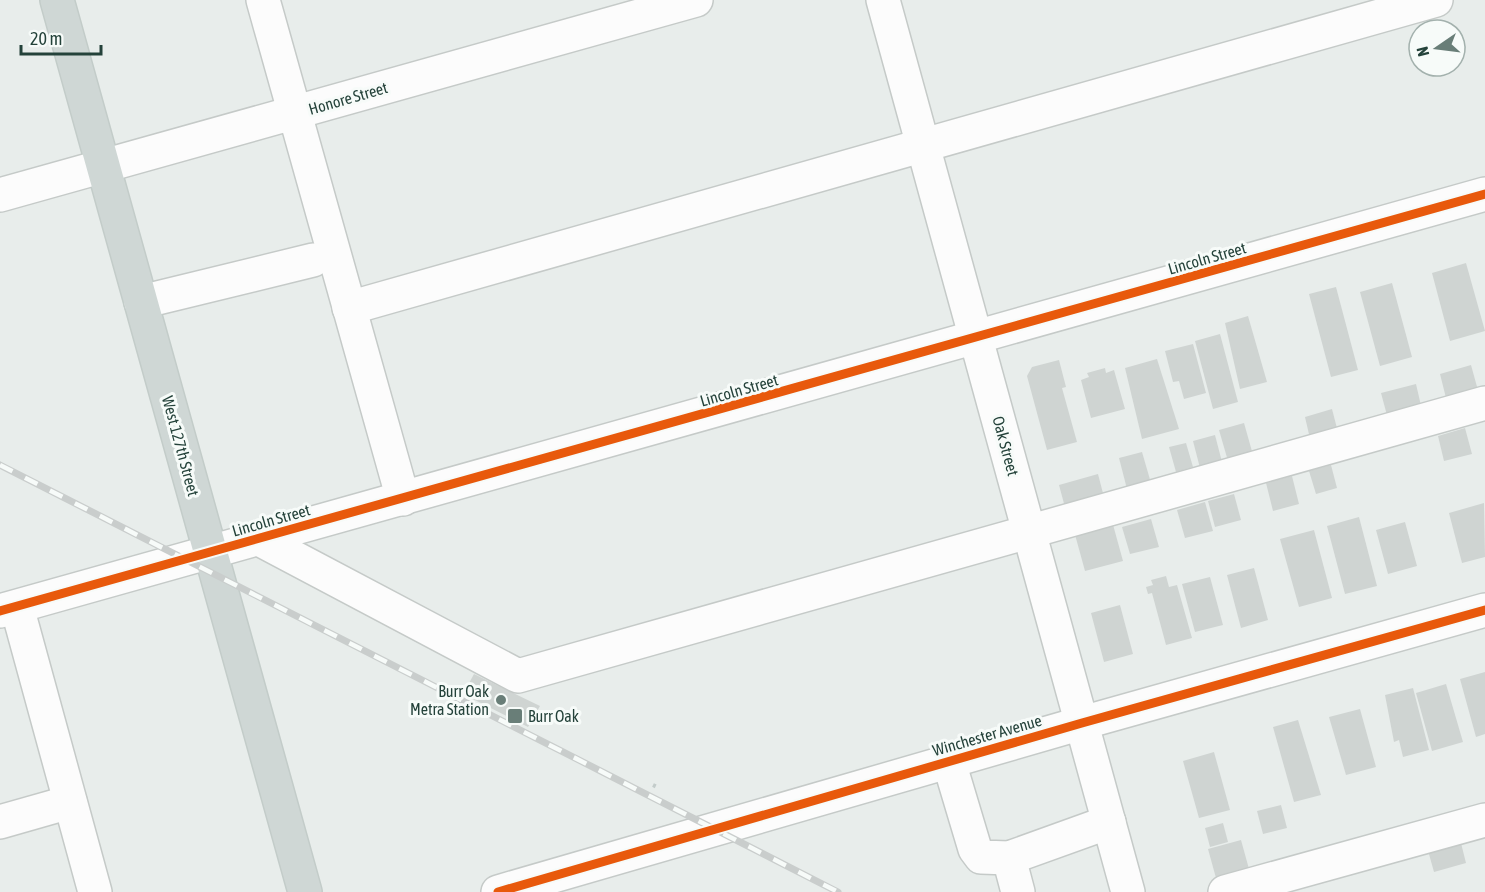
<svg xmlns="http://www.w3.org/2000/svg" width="1485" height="892" font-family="'Asap Condensed',sans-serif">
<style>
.building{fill:#cfd4d2}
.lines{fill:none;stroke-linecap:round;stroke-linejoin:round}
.minor-casing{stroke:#c5cac8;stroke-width:36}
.major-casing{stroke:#c3ccc9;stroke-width:36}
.path{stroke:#c3ccca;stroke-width:4;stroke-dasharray:3 4.5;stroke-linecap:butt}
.minor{stroke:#fcfcfc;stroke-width:33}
.major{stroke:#cfd7d5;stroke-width:33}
.rail-casing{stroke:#c9cdcc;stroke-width:7}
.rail{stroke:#f7fbf9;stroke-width:4.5;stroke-dasharray:14;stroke-linecap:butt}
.cycleway-casing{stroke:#f7fbf9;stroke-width:13}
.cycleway{stroke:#e8590c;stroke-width:9}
.poi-dot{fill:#697e78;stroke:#f7fbf9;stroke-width:2}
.labels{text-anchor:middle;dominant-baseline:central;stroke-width:6;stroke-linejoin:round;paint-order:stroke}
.street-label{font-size:16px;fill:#24423a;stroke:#f7fbf9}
.poi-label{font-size:16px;fill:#24423a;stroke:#f7fbf9;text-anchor:end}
</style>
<rect width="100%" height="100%" fill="#e8edeb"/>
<g class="building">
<polygon points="1466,263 1485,331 1450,341 1432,273"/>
<polygon points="1392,283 1412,357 1380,366 1360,292"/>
<polygon points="1336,287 1358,370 1331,377 1309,294"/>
<polygon points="1248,316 1267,382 1240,389 1225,323"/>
<polygon points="1220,334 1238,402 1213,409 1195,341"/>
<polygon points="1193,344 1206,393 1184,399 1179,381 1173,382 1165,351"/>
<polygon points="1157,359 1179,429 1142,439 1125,368"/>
<polygon points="1059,360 1066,387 1062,388 1077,442 1047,450 1027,376 1032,367"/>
<polygon points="1471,365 1479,394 1447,402 1440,374"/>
<polygon points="1105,368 1106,373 1114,370 1125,409 1091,418 1081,380 1089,377 1087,373"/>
<polygon points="1416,384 1422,410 1388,419 1381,393"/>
<polygon points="1332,409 1339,436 1311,443 1305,417"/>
<polygon points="1244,423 1253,455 1228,461 1219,430"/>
<polygon points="1465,428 1472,454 1444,461 1438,436"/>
<polygon points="1215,435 1222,462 1200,468 1193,441"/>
<polygon points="1186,443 1193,467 1176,472 1169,447"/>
<polygon points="1142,452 1151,483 1127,489 1119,458"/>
<polygon points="1331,465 1337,488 1316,494 1309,471"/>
<polygon points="1098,474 1105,501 1066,511 1059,485"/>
<polygon points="1292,476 1299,504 1273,511 1266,483"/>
<polygon points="1234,494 1241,520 1215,527 1208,501"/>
<polygon points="1205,502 1213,531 1185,538 1177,510"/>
<polygon points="1484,503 1485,557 1462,563 1449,513"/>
<polygon points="1359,517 1377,586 1345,594 1327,526"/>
<polygon points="1151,519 1159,547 1130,554 1122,527"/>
<polygon points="1112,521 1123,561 1085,571 1074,531"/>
<polygon points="1405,522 1417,566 1388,574 1376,530"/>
<polygon points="1314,530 1332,598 1299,607 1280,539"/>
<polygon points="1254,568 1268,620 1241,628 1227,575"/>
<polygon points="1166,576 1169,587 1177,585 1192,638 1166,645 1152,593 1148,594 1146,587 1153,585 1151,580"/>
<polygon points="1210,577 1223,625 1195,632 1182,584"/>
<polygon points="1120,605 1133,654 1104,662 1091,613"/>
<polygon points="1485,672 1485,734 1476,737 1460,679"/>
<polygon points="474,674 540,706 528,727 463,694"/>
<polygon points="1446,684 1463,742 1432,751 1416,693"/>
<polygon points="1413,688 1429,750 1403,757 1399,740 1394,742 1385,695"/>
<polygon points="1360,709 1376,767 1346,775 1329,717"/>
<polygon points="1298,720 1321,795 1294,802 1273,727"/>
<polygon points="1214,752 1230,810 1199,818 1183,761"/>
<polygon points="1281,805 1287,828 1263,834 1257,811"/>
<polygon points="1223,823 1228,842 1210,847 1205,828"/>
<polygon points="1460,839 1466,863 1434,872 1427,847"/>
<polygon points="1241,840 1249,869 1216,878 1208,849"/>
</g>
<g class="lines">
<g class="minor-casing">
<g id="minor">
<polyline points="263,0 403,499"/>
<polyline points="883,0 1128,892"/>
<polyline points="0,195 696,0"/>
<polyline points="141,302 313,260"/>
<polyline points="349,308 1436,0"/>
<polyline points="259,539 518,676 1485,403"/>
<polyline points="17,607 95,892"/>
<polyline points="0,611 1485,194"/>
<polyline points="949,762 975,849 981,857 1009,858 1109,822"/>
<polyline points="0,822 70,802"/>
<polyline points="1009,858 1018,892"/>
<polyline points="498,892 1082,723 1485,610"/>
<polyline points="1225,892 1485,820"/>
</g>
</g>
<g class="major-casing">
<polyline id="major" points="57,0 305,892"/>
</g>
<polyline class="path" points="653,785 659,788"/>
<use href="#minor" class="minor"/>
<use href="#major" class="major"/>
<g class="rail-casing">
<polyline id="rail" points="0,465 838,892"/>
</g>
<use href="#rail" class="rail"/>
<g class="cycleway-casing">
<g id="cycleway">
<polyline points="0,611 1485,194"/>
<polyline points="498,892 1082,723 1485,610"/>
</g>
</g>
<use href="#cycleway" class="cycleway"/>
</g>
<g class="poi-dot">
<circle cx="501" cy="700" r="6"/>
<rect x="507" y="708" width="16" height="16" rx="3"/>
</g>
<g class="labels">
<g class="street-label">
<text transform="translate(348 98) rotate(-16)">Honore Street</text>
<text transform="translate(1207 258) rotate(-16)">Lincoln Street</text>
<text transform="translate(739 390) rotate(-16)">Lincoln Street</text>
<text transform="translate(181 446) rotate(75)">West 127th Street</text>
<text transform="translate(1006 446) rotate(75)">Oak Street</text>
<text transform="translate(271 520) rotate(-16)">Lincoln Street</text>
<text transform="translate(987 735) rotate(-16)">Winchester Avenue</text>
</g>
<g class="poi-label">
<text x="489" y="691">Burr Oak<tspan x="489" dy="18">Metra Station</tspan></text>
<text x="528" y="716" text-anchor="start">Burr Oak</text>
</g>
</g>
<g transform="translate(1437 48) rotate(256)"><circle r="28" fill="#f7fbf9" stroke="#a3b1ad" stroke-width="1.5"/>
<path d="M0-4.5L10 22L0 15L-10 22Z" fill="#697e78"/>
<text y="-9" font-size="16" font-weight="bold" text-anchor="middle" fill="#24423a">N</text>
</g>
<path d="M21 45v9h80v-9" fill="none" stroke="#24423a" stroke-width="3"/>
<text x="30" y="45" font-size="18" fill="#24423a" stroke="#f7fbf9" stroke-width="4.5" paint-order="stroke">20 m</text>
</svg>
